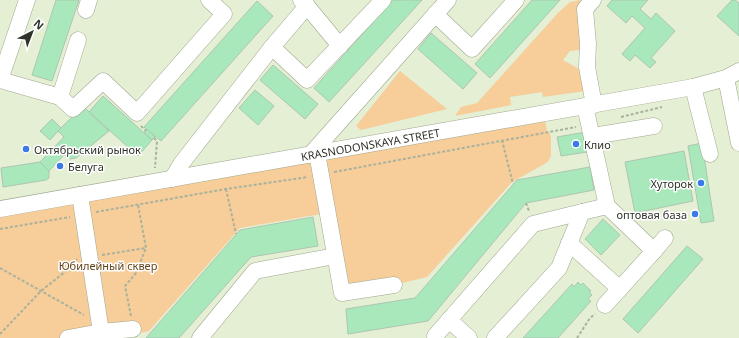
<svg xmlns="http://www.w3.org/2000/svg" width="739" height="338" font-family="'Noto Sans',sans-serif">
<style>
.green{fill:#f7cd9a}
.building{fill:#a8e8ba;stroke:#adc6b3}
.lines{fill:none;stroke-linecap:round;stroke-linejoin:round}
.minor-casing{stroke:#9ea88f;stroke-width:17}
.path{stroke:#a9b29c;stroke-width:2;stroke-dasharray:3 2;stroke-linecap:butt}
.minor{stroke:#fff;stroke-width:16}
.poi-dot{fill:#3b79e8;stroke:#fff;stroke-width:1.5}
.labels{text-anchor:middle;dominant-baseline:central;stroke-width:3;stroke-linejoin:round;paint-order:stroke}
.street-label{font-size:11px;fill:#2e3228;stroke:#fff}
.poi-label{font-size:11px;fill:#2e3228;stroke:#fff;text-anchor:start}
.park-label{font-size:11px;fill:#65451a;stroke:#fff}
</style>
<rect width="100%" height="100%" fill="#e4efd4"/>
<g class="green">
<polygon points="580,0 585,9 588,44 580,50 570,51 563,60 579,69 586,91 543,97 542,92 510,97 511,105 455,116 461,107 477,103 558,13 570,2"/>
<polygon points="400,71 447,109 361,130 356,126"/>
<polygon points="544,114 547,131 549,132 551,137 551,155 548,162 512,182 427,277 394,285 342,293 327,213 240,228 149,331 119,338 0,338 0,209"/>
</g>
<g class="building">
<polygon points="56,0 79,0 52,81 32,75"/>
<polygon points="393,0 422,0 329,102 314,88"/>
<polygon points="532,0 560,0 490,78 475,64"/>
<polygon points="612,0 648,0 640,9 651,19 656,13 675,31 651,58 656,62 650,68 635,55 630,61 622,54 645,28 632,16 626,23 607,6"/>
<polygon points="732,0 735,0 739,3 739,36 717,16"/>
<polygon points="257,1 273,16 161,141 144,127"/>
<polygon points="431,33 477,73 463,89 418,49"/>
<polygon points="273,65 318,104 305,119 260,80"/>
<polygon points="255,90 274,106 258,125 239,108"/>
<polygon points="103,96 152,140 138,156 89,112"/>
<polygon points="83,106 109,131 76,158 70,159 64,155 49,171 40,162 64,137 58,131"/>
<polygon points="52,119 61,128 50,140 40,131"/>
<polygon points="147,129 155,137 152,140 144,133"/>
<polygon points="591,131 594,151 561,156 557,137"/>
<polygon points="702,143 714,221 701,223 688,146"/>
<polygon points="684,151 693,201 635,213 625,162"/>
<polygon points="40,162 49,171 49,178 46,180 3,187 1,168"/>
<polygon points="590,167 594,190 526,203 428,321 348,334 346,309 415,298 517,180"/>
<polygon points="313,217 318,246 251,257 179,338 146,338 240,230"/>
<polygon points="603,219 620,235 601,255 585,239"/>
<polygon points="687,246 703,259 638,333 623,319"/>
<polygon points="578,282 581,285 583,283 591,291 589,292 592,295 588,299 591,301 558,338 523,338 572,284 574,287"/>
</g>
<g class="lines">
<g class="minor-casing">
<g id="minor">
<polyline points="593,0 585,9 588,44 587,67 594,105"/>
<polyline points="307,6 340,46"/>
<polyline points="86,10 89,0"/>
<polyline points="435,14 472,49 516,0"/>
<polyline points="272,47 307,80 383,0"/>
<polyline points="726,78 739,143"/>
<polyline points="0,80 60,97 73,109 103,81 137,113 224,14 209,0"/>
<polyline points="0,80 27,0"/>
<polyline points="693,87 710,154"/>
<polyline points="60,97 78,40"/>
<polyline points="585,106 607,206 654,251"/>
<polyline points="593,136 654,126"/>
<polyline points="317,153 342,293 394,285"/>
<polyline points="310,155 448,0"/>
<polyline points="172,179 181,164 272,47 307,6 301,0"/>
<polyline points="80,195 101,332"/>
<path id="s1" d="M0,209L693,87L726,78L739,71"/>
<polyline points="569,243 620,289"/>
<polyline points="605,305 654,251 665,238"/>
<polyline points="449,320 469,338"/>
<polyline points="435,336 533,224 607,206"/>
<polyline points="68,338 101,332 133,329"/>
<polyline points="200,338 255,271 335,256"/>
<polyline points="495,338 559,268 582,212"/>
</g>
</g>
<g class="path">
<polyline points="621,117 662,107"/>
<polyline points="141,126 146,131"/>
<polyline points="154,138 157,141 155,168"/>
<polyline points="502,140 513,184"/>
<polyline points="334,172 576,127"/>
<polyline points="226,189 236,234"/>
<polyline points="526,203 529,211"/>
<polyline points="96,212 226,189 308,177"/>
<polyline points="0,229 70,217"/>
<polyline points="102,255 146,248 138,205"/>
<polyline points="0,268 84,315"/>
<polyline points="131,316 125,286 136,273 146,248"/>
<polyline points="0,334 41,291 71,267 77,259"/>
<polyline points="577,338 590,318 595,314"/>
</g>
<use href="#minor" class="minor"/>
</g>
<g class="poi-dot">
<circle cx="576" cy="144" r="4"/>
<circle cx="26" cy="149" r="4"/>
<circle cx="60" cy="166" r="4"/>
<circle cx="701" cy="183" r="4"/>
<circle cx="695" cy="214" r="4"/>
</g>
<g class="labels">
<g class="street-label">
<text stroke="none"><textPath href="#s1" startOffset="376">KRASNODONSKAYA STREET</textPath></text>
</g>
<g class="poi-label">
<text x="584" y="144">Клио</text>
<text x="34" y="149">Октябрьский рынок</text>
<text x="68" y="166">Белуга</text>
<text x="693" y="183" text-anchor="end">Хуторок</text>
<text x="687" y="214" text-anchor="end">оптовая база</text>
</g>
<g class="park-label">
<text x="108" y="265">Юбилейный сквер</text>
</g>
</g>
<g transform="translate(32 32) rotate(42)" stroke="#ffffff" stroke-width="3" paint-order="stroke">
<path d="M0-3L7 15L0 10L-7 15Z" fill="#2e3228"/>
<text y="-6" font-size="11" font-weight="bold" text-anchor="middle" fill="#2e3228">N</text>
</g>
</svg>
